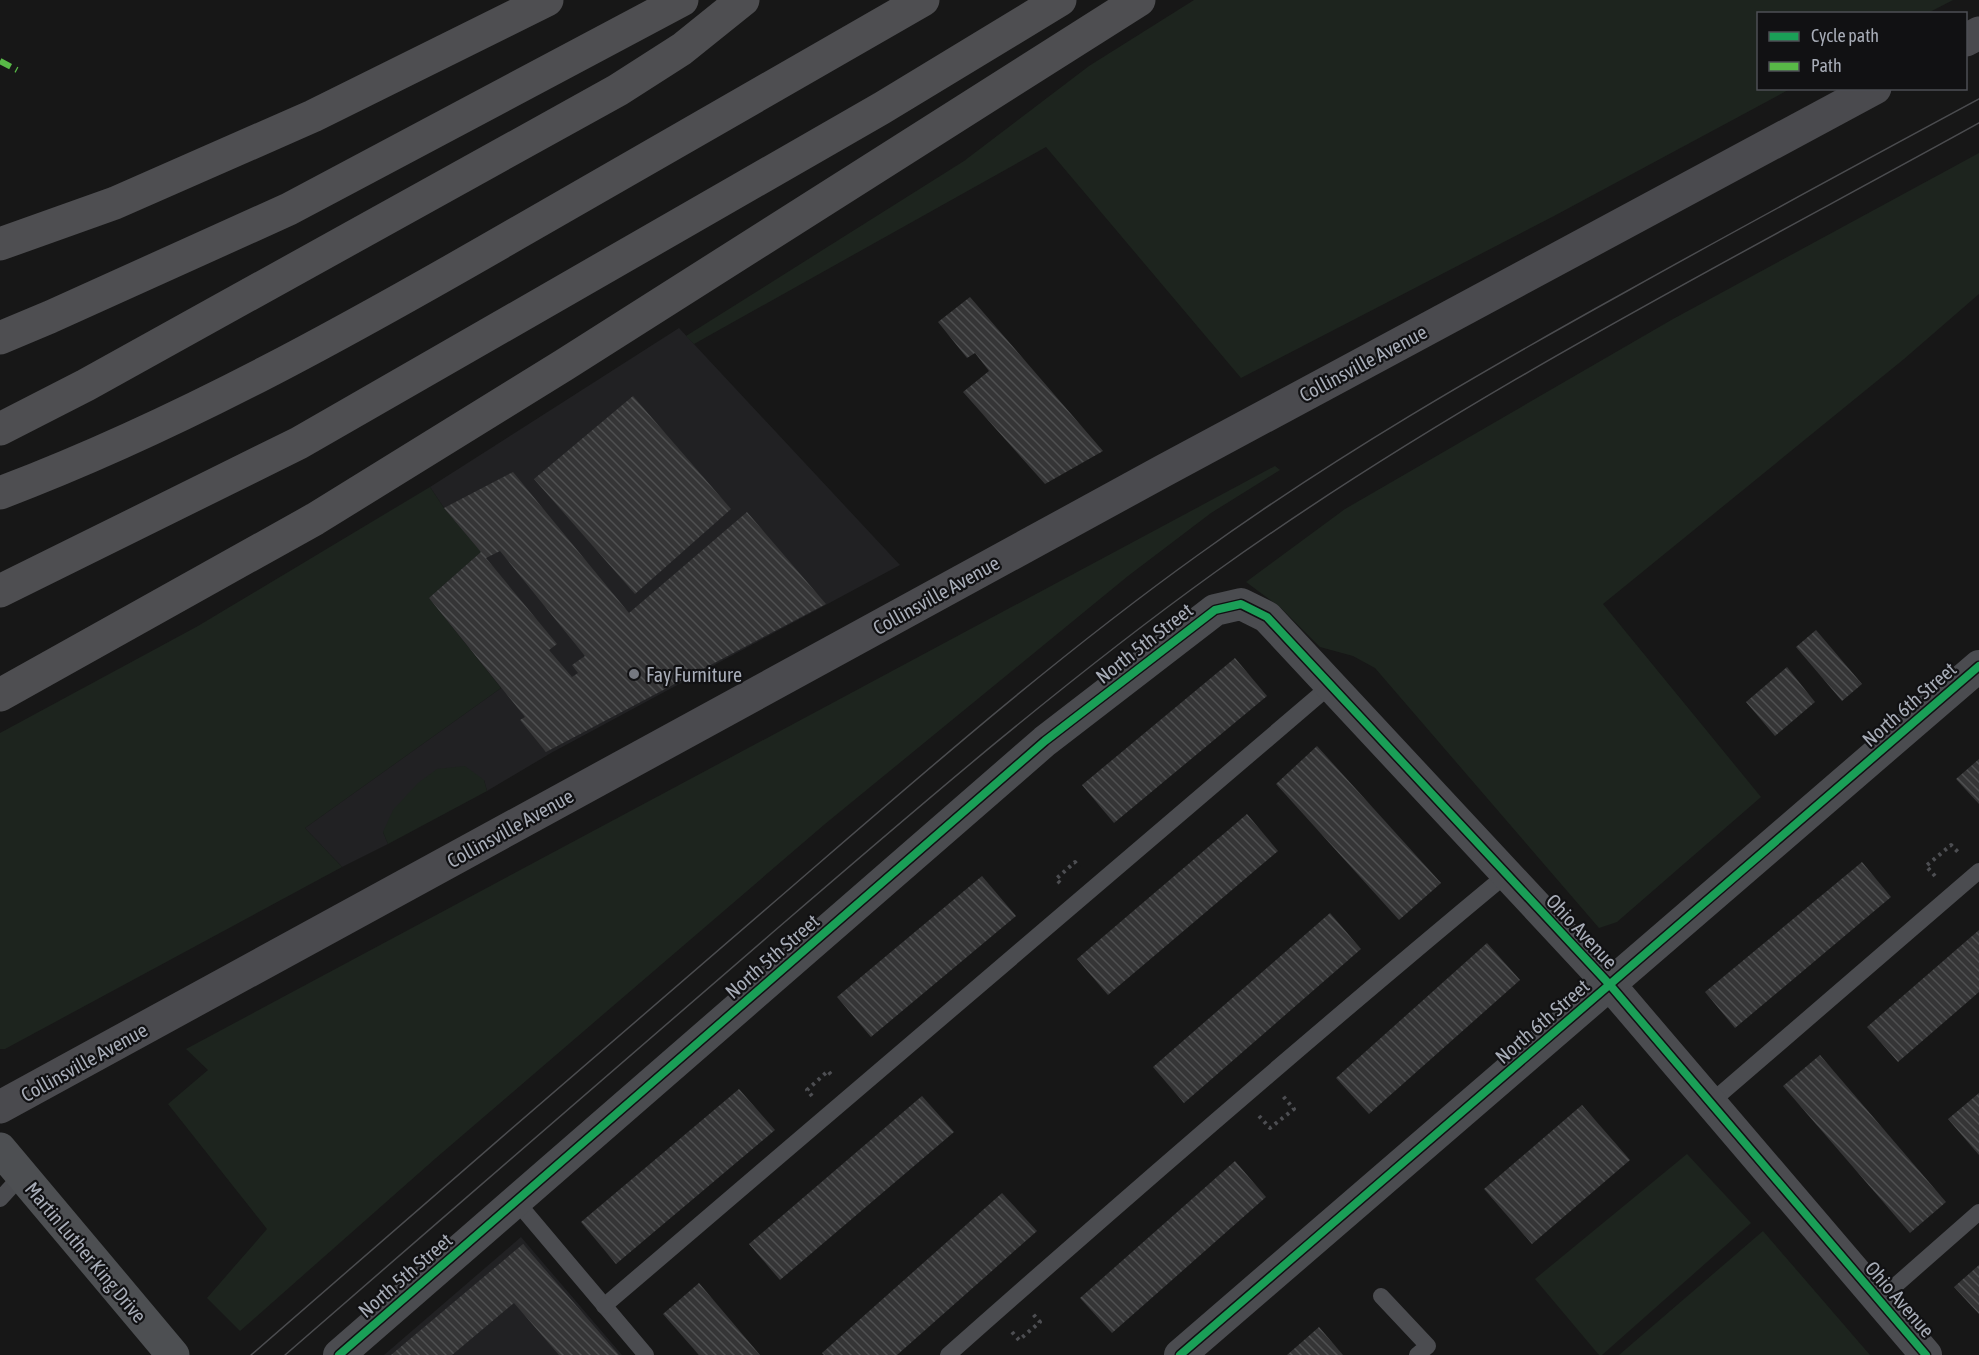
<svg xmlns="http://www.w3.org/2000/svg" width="1979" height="1355" font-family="'Asap Condensed',sans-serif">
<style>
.built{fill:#212123}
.grass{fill:#1d241e}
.building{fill:url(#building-back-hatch);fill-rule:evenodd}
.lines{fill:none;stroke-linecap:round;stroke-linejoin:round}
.path{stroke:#4d4e52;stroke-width:4;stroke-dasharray:3 4.5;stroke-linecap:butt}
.lane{stroke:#4b4c50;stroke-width:16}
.street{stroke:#4b4c50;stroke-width:32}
.secondary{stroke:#4a4a4e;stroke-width:33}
.primary{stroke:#4d4f52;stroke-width:33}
.highway{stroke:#4e4e51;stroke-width:33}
.tram{stroke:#4b4c4f;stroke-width:1.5}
.quiet{stroke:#58b947;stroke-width:6;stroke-dasharray:12 6;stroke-linecap:butt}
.cycleway-casing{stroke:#111113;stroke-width:11}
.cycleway{stroke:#1a9f57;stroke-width:8}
.poi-dot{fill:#757880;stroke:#111113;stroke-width:2}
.labels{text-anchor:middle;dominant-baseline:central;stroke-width:4.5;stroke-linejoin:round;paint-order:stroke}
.street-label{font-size:20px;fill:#a8adb8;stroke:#111113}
.poi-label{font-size:20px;fill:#a8adb8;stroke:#111113;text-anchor:start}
</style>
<defs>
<pattern id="building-back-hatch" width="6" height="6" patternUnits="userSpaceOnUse" patternTransform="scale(1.5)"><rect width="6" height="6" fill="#353536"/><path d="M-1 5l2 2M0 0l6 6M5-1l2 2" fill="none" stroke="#4f5051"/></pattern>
</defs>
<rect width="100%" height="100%" fill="#171717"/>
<g class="built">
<polygon points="679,328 900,565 551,753 487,791 484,780 383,832 388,844 342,867 305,828 501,688 429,598 444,508 430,487"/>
<polygon points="521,1237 622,1355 384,1355"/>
</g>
<g class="grass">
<polygon points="1194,0 1953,0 1928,13 1758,14 1758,88 1790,89 1554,216 1241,378 1046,147 694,344 686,336 964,161 1089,66"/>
<polygon points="1979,153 1979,294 1904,359 1603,604 1761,797 1617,922 1599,928 1375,668 1353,656 1320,647 1281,608 1246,582 1345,509 1673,319"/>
<polygon points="1275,466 1280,470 1211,513 1128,576 825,824 436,1158 240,1331 207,1298 267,1229 168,1104 208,1070 186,1049"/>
<polygon points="430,487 444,508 481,552 429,598 501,688 305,828 342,867 5,1049 0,1049 0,733 198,626"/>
<polygon points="465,766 484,780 487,791 388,844 383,832 393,810 418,783 437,769"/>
<polygon points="1687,1154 1751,1223 1602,1355 1599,1355 1535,1279"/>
<polygon points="1763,1231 1870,1355 1619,1355"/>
</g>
<g class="building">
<polygon points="970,297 1103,451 1045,484 963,392 989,371 975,353 967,358 938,322"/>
<polygon points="633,396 731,509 635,594 534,479"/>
<path d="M513,472L629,613L747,512L826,604L546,752L520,720L525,717L429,598L481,552L444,508ZM500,551L585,656L572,665L578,673L572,677L549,650L557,644L486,558Z"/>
<polygon points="1816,630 1862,684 1842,701 1796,647"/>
<polygon points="1235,658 1267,696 1114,823 1082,785"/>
<polygon points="1787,667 1815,702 1775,736 1746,702"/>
<polygon points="1317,746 1441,883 1399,920 1276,784"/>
<polygon points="1979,759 1979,804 1956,779"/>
<polygon points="1247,814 1278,851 1108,995 1077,959"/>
<polygon points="1862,862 1891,897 1735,1028 1705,992"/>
<polygon points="982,876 1016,916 871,1037 837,997"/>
<polygon points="1330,913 1361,949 1184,1103 1153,1067"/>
<polygon points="1979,930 1979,992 1898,1062 1867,1027"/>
<polygon points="1487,943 1520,980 1369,1114 1336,1078"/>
<polygon points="1820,1055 1946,1202 1910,1233 1783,1086"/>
<polygon points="739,1089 775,1130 616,1264 581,1222"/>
<polygon points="1979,1093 1979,1155 1948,1119"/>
<polygon points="922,1096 954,1132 780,1280 749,1244"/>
<polygon points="1582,1105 1630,1160 1532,1244 1484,1189"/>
<polygon points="1235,1161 1266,1197 1112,1333 1080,1298"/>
<polygon points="1002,1193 1037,1231 897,1355 824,1355 822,1353"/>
<polygon points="523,1244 619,1355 559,1355 514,1303 452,1355 391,1355"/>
<polygon points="1979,1265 1979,1314 1954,1287"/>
<polygon points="699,1283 760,1355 699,1355 663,1314"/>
<polygon points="1319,1327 1343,1355 1287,1355"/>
</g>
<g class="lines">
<g class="path">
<polyline points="1935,876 1926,866 1951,845 1960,854"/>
<polyline points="1060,883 1056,879 1075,862 1079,867"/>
<polyline points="812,1096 807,1090 828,1071 833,1077"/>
<polyline points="1259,1116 1270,1128 1294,1109 1282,1095"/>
<polyline points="1012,1332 1019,1340 1040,1322 1032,1313"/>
</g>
<g class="lane">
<polyline points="1710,1103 1979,871"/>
<polyline points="0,1199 22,1175"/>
<polyline points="516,1201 646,1355"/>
<polyline points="1381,1296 1428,1346 1417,1355"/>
<polyline points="1879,1300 1979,1212"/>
<polyline points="604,1306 1331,685"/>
<path d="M948,1355C1132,1192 1318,1031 1507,874"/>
</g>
<g class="street">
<polyline points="339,1355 1045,741 1215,610 1241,604 1267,617 1610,985 1926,1355"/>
<polyline points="1180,1355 1979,666"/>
</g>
<g class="secondary">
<polyline points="1966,40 1979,33"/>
<polyline points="0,1107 1163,471 1875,88"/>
</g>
<polyline class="primary" points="0,1149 173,1355"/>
<g class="highway">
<polyline points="0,244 115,203 313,116 547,0"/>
<polyline points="0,338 50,317 289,209 682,0"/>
<polyline points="0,429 86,385 618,90 682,49 743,0"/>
<path d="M0,493C182,424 353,328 521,231C655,154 789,77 923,0"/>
<polyline points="0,591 299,443 882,108 1060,0"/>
<polyline points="0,695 315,519 564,365 1139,0"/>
</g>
<g class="tram">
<path d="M251,1355C425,1204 598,1053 773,903C911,784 1049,662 1198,555C1335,456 1481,372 1629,290C1745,225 1862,162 1979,99"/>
<path d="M285,1355C447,1214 609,1074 772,933C916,809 1060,684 1214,573C1455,400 1720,266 1979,123"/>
</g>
<polyline class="quiet" points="0,61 17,70"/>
<g class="cycleway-casing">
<g id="cycleway">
<polyline points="339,1355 1045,741 1215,610 1241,604 1267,617 1610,985 1926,1355"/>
<polyline points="1180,1355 1979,666"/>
</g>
</g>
<use href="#cycleway" class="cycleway"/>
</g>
<circle class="poi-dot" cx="634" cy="674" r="6"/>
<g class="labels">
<g class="street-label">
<text transform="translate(1363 363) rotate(-28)">Collinsville Avenue</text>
<text transform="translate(936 595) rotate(-29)">Collinsville Avenue</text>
<text transform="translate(1144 643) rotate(-38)">North 5th Street</text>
<text transform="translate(1909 704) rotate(-41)">North 6th Street</text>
<text transform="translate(510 828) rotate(-29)">Collinsville Avenue</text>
<text transform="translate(1582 931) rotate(47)">Ohio Avenue</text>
<text transform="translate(772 956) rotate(-41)">North 5th Street</text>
<text transform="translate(1542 1021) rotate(-41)">North 6th Street</text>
<text transform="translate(84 1062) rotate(-29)">Collinsville Avenue</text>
<text transform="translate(86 1252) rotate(50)">Martin Luther King Drive</text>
<text transform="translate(405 1275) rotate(-41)">North 5th Street</text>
<text transform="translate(1900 1299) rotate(49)">Ohio Avenue</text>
</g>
<g class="poi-label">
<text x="646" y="674">Fay Furniture</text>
</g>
</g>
<rect x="1757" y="12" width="210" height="78" fill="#111113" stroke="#4d4f55" stroke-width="1.5"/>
<rect x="1769" y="32" width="30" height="9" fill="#1a9f57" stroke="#4d4f55" stroke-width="1.5"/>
<text x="1811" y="42" font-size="18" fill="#a8adb8">Cycle path</text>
<rect x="1769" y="62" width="30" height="9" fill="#58b947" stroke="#4d4f55" stroke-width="1.5"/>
<text x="1811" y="72" font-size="18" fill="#a8adb8">Path</text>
</svg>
